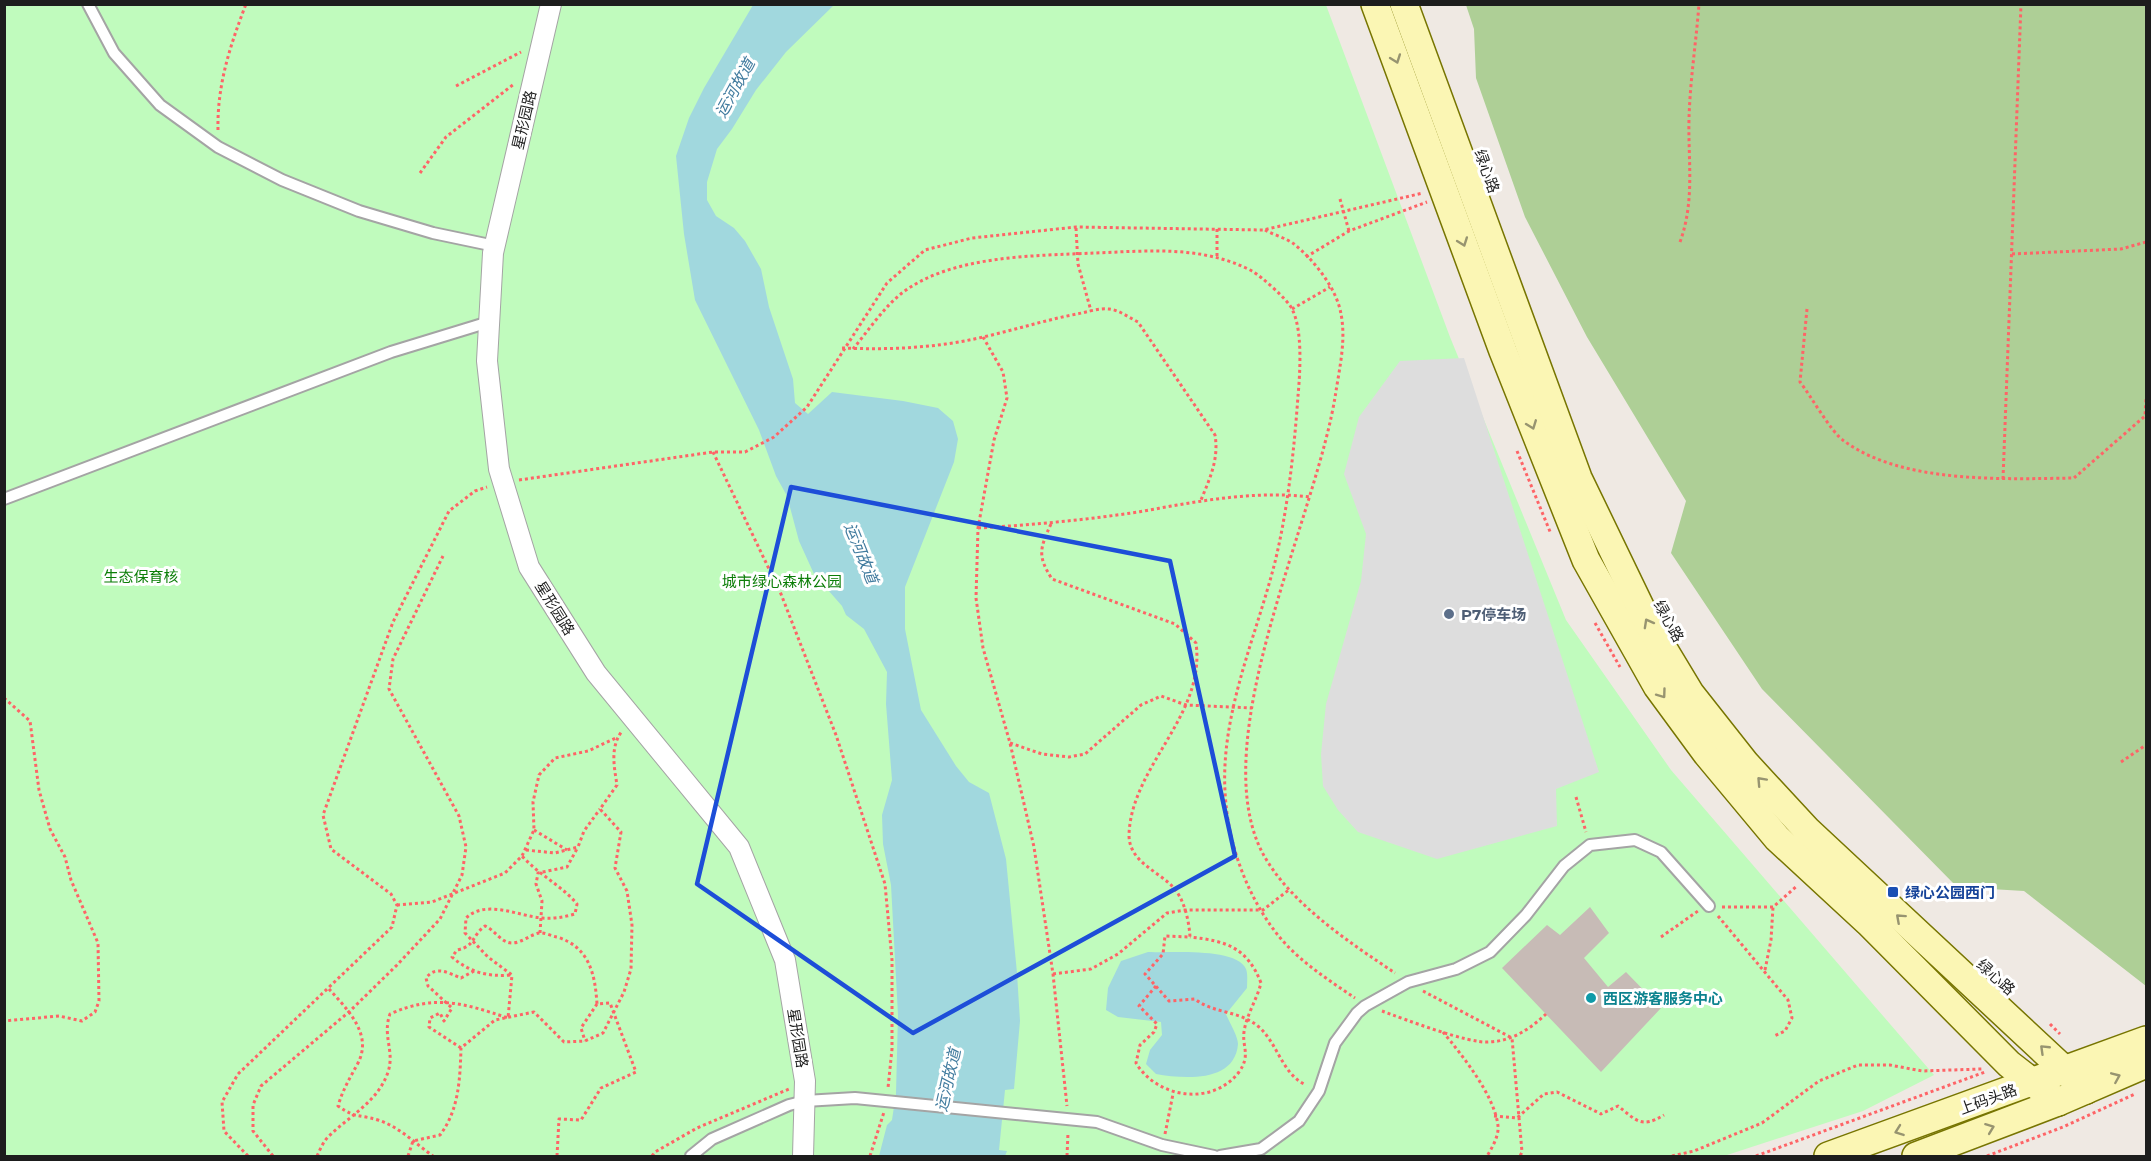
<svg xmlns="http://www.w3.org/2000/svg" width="2151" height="1161" font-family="Montserrat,'Noto Sans SC',sans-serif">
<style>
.forest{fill:#aecf96}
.park{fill:#c0fbbd}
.parking{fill:#ddd}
.water{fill:#a1d8de}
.building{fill:#c7bbb6}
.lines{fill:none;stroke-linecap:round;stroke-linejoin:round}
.service-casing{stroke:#a4a4a4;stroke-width:14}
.minor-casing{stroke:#a4a4a4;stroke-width:22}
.secondary-casing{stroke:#777501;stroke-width:30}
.path{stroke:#fe6467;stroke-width:3;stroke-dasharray:3 3;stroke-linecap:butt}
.service{stroke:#fff;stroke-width:10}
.minor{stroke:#fff;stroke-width:20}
.secondary{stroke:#fbf6b4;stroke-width:27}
.oneway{stroke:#979470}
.marked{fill:none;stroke:#1d4ed8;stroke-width:4.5;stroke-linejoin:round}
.service-dot{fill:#5c6f8a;stroke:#fff;stroke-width:2}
.transit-dot{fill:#1a4fb4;stroke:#fff;stroke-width:2}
.culture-dot{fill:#0f9aa8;stroke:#fff;stroke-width:2}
.labels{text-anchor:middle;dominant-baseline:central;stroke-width:6;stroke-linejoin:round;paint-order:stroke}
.street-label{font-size:15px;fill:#1d1d1d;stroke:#fff}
.park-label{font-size:15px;fill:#0c7e08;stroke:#fff}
.service-label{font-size:15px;font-weight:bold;fill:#4e5e75;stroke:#fff;text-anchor:start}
.transit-label{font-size:15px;font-weight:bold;fill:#164399;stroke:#fff;text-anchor:start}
.culture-label{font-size:15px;font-weight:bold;fill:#0d838f;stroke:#fff;text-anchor:start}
.water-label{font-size:16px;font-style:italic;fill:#427c9f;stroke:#fff}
</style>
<rect width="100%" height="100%" fill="#efe9e3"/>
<polygon class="forest" points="1466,5 2146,5 2146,986 2024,891 1957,887 1762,689 1671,553 1686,501 1587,337 1525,217 1476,78 1474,29"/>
<polygon class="park" points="5,4 1326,5 1450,337 1566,620 1671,770 1934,1075 1863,1111 1724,1156 5,1156"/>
<polygon class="parking" points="1464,358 1599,772 1556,789 1557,826 1437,859 1358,832 1338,810 1323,786 1321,754 1326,704 1361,581 1366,534 1344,474 1359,417 1400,361"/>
<g class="water">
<polygon points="753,5 834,5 786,52 756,90 732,129 717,149 707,182 707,200 716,216 734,228 745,241 761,269 769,307 793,379 795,403 808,414 832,392 903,401 938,408 953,421 958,439 954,462 905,587 905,629 921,710 956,766 969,782 989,793 1006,859 1017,973 1020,1021 1014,1089 1005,1090 999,1150 1007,1151 1005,1156 879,1156 887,1125 892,1120 896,1093 898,1015 891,885 883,844 882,815 892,780 886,704 887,672 864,629 846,615 842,606 814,574 799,541 787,496 776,476 759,430 695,300 684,234 676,156 689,118 704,88"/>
<path d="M1148,952C1169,953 1237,947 1246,969C1248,974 1247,982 1247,988L1226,1014C1229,1022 1238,1036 1238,1044C1235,1083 1184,1079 1156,1074L1146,1064L1150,1050L1162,1035L1161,1022L1118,1017L1106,1010L1108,988L1121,961Z"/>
</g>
<polygon class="building" points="1590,907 1609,933 1584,958 1608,987 1626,972 1661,1008 1601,1072 1502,968 1547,925 1560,935"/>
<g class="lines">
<g class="service-casing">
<g id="service">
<polyline points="88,4 114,53 160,105 218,147 282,180 359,211 433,233 495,246"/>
<polyline points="4,499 391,352 489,322"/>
<polyline points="691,1156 712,1139 789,1105 805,1101 855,1098 1097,1122 1162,1145 1214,1156"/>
<polyline points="1220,1156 1261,1149 1299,1121 1319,1091 1335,1043 1357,1013 1365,1006 1408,982 1456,969 1490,952 1526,915 1564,866 1590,845 1635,840 1661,852 1709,906"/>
</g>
</g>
<g class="minor-casing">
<polyline id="minor" points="551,4 493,253 487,361 499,469 529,567 596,673 739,847 785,960 805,1081 803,1156"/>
</g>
<g class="secondary-casing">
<g id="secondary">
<polyline points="1375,4 1503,351 1586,560 1657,686 1707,754 1777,838 1869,923 2009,1064 2058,1102"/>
<polyline points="1404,4 1578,478 1649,625 1690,693 1746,764 1807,830 2086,1090"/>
<polyline points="1828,1156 2146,1040"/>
<polyline points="1916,1156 2058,1102 2146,1064"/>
</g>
</g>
<g class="path">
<polyline points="456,86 521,52"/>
<path d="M218,130C217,85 230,46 246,4"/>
<polyline points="420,173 446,137 514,84"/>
<polyline points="1340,199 1349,231"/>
<polyline points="1076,228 1078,264 1091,311"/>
<polyline points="1217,229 1217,257"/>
<path d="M1265,230C1274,235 1286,238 1294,244C1314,260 1337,289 1341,314C1346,339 1340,366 1336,391C1318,515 1204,738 1262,852C1289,903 1349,942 1395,973"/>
<path d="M1680,242C1695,201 1688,161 1689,119C1690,81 1696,43 1699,4"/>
<polyline points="2012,254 2121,249 2146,242"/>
<polyline points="1306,257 1349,231 1427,202"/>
<polyline points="1292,309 1330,287"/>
<path d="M1807,309L1800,382C1811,396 1831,432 1844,441C1903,484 2004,479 2074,478L2145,416L2146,399"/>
<polyline points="983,337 1003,372 1007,398 994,440 978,528 976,598 983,648 1010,743 1034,847 1053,974 1067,1106"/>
<path d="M842,348C890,350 937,348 983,337C1015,330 1045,320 1077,314C1087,312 1099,308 1109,309C1119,310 1128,317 1138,322L1215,435C1219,459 1210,478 1201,500"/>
<path d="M853,349C868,331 884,307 902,293C952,255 1033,256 1094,253C1149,251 1202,245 1252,271C1261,276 1288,300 1292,309C1303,330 1300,373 1298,396C1294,451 1288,508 1275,562C1255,641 1217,721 1226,804C1230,851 1251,904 1282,940C1302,963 1330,981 1355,998"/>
<polyline points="1517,451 1551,534"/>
<polyline points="713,452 781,594 836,735 885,884 892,960 892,1049 888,1088"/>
<polyline points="2003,479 2021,4"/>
<polyline points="519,480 713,452 745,452 774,437 807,407 887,283 925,250 972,238 1076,227 1263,230 1423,193"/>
<path d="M1051,524C1040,548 1037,556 1052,579L1175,624L1196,643C1206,716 1131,766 1129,835C1129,861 1156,870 1172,886C1184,898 1189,920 1190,937L1165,936L1163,954L1145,974L1169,1001L1195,999C1214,1014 1239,1010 1259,1027C1278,1044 1282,1074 1306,1085"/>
<path d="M978,528C1032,525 1085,520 1138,512C1195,502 1252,490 1311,497"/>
<polyline points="1595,623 1620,667"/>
<polyline points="4,698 30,721 39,790 50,829 65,857 71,880 98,943 99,1001 95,1012 82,1021 59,1016 4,1021"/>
<polyline points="1010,743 1042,754 1069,757 1085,754 1141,705 1161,696 1186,705 1252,708"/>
<polyline points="2121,762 2146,745"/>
<polyline points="1576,797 1586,832"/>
<polyline points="534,830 567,850"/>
<polyline points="526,850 555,853 578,847 584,831 600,809"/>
<polyline points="397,905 432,902 505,873 522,856 534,830 533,802 539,775 555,758 588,751 616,738"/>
<polyline points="1722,907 1773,907 1797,886"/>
<polyline points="1718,916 1788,1000 1792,1018 1785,1031 1774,1036"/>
<polyline points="540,933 542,901 536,884 538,873 567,867 578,847"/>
<polyline points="1661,937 1698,911"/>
<polyline points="1765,970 1771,940 1773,907"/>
<polyline points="1053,974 1091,969 1118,954 1167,913 1185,910 1263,910 1290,889"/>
<path d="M510,975C488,977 469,972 452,957L457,950C476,946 471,936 485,926C495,930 501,943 512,943C521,943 530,935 539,933C544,932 551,936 557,937C589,947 595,973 597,1004"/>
<path d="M1156,986L1139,1006L1157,1024L1154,1032L1140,1045L1136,1063C1157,1098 1212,1107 1239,1072C1251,1055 1242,1047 1244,1032C1246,1016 1257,999 1261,983C1247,947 1226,941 1190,937"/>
<path d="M329,989C347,1009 373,1034 358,1063C350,1078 343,1089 338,1106C357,1119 358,1114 378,1120C398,1126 416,1144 433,1156"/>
<polyline points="1423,991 1512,1038 1522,1152 1520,1156"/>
<path d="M1382,1011C1404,1019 1469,1044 1489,1042C1512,1041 1530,1029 1546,1014"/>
<polyline points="2050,1024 2060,1034"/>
<path d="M1443,1032C1462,1055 1495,1096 1498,1126C1499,1136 1492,1148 1487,1156"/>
<path d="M461,1048L429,1027L430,1018L440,1013L444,1021L452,1008L428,986L426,978C436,965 448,973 461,978L474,971"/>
<path d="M1494,1116L1517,1118L1544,1094L1557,1092L1601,1114L1618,1106C1636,1120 1641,1129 1664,1115"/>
<polyline points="1165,1134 1173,1094"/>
<polyline points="248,1156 224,1131 222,1102 238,1074 392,927 397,905 391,894 331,849 323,815 393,622 449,511 475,491 487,487"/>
<polyline points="273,1156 253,1131 253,1105 261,1086 350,1011 397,965 440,919 462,875 466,847 459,816 389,689 393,659 443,556"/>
<path d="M317,1156C320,1150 323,1142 328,1137C349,1116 378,1102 388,1072C395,1051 382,1036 390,1014C435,994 463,1003 508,1018L512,975L488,957L465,933L466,918C486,899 518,916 542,918C554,919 564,917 575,914L577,904C561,885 539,875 522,856"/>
<path d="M408,1156L413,1141L440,1135C459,1110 460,1079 461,1048L495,1020L534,1012L564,1042L585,1041L603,1033L624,992L631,969L632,925L627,891L615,868L621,832L600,809L617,785C614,766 610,747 622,731"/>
<polyline points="557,1156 559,1119 581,1120 601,1088 636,1072 610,1003 597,1004 581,1028 585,1041"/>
<polyline points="652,1156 655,1152 697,1128 789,1089"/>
<polyline points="870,1156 884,1112"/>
<polyline points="1067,1156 1068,1133"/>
<polyline points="1672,1156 1694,1151 1762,1123 1819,1081 1858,1065 1890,1065 1922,1071 1982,1069"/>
<polyline points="1756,1156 1985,1072"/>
<polyline points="1987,1156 2063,1127 2135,1094"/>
</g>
<use href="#service" class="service"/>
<use href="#minor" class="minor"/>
<use href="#secondary" class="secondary"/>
</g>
<defs><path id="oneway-chevron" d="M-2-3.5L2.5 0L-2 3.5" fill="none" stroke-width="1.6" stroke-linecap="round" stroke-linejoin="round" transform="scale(1.5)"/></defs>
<g class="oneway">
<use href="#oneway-chevron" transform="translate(1396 59) rotate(70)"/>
<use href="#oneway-chevron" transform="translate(1463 242) rotate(70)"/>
<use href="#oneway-chevron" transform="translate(1532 425) rotate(69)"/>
<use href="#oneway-chevron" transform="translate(1648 623) rotate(-119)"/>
<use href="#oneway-chevron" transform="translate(1662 694) rotate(54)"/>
<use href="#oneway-chevron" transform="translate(1761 781) rotate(-133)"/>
<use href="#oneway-chevron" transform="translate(1900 918) rotate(-138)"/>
<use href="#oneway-chevron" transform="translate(2044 1049) rotate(-136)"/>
<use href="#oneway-chevron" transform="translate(2116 1077) rotate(-23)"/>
<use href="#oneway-chevron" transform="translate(1990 1128) rotate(-21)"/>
<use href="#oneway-chevron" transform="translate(1899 1131) rotate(160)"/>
</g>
<path class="marked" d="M791,487L1170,561L1235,856L913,1033L697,884Z"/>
<circle class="service-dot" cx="1449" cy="614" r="6"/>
<rect class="transit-dot" x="1887" y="886" width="12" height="12" rx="3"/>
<circle class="culture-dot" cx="1591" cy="998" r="6"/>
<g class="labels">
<g class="street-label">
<text transform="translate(524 120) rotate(-77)">星形园路</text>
<text transform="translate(1487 171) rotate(70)">绿心路</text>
<text transform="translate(555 608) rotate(58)">星形园路</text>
<text transform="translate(1669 621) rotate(61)">绿心路</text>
<text transform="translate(1996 977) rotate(42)">绿心路</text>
<text transform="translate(798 1038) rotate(81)">星形园路</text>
<text transform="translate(1988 1099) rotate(-20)">上码头路</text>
</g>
<g class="park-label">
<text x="141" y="576">生态保育核</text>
<text x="782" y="581">城市绿心森林公园</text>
</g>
<g class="service-label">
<text x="1461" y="614">P7停车场</text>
</g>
<g class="transit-label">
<text x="1905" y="892">绿心公园西门</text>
</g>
<g class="culture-label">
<text x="1603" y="998">西区游客服务中心</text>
</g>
<g class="water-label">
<text transform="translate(735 88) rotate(-61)">运河故道</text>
<text transform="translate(861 553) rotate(68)">运河故道</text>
<text transform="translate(948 1080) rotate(-77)">运河故道</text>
</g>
</g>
<rect width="2151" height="1161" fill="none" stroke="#1d1d1d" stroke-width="12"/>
</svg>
